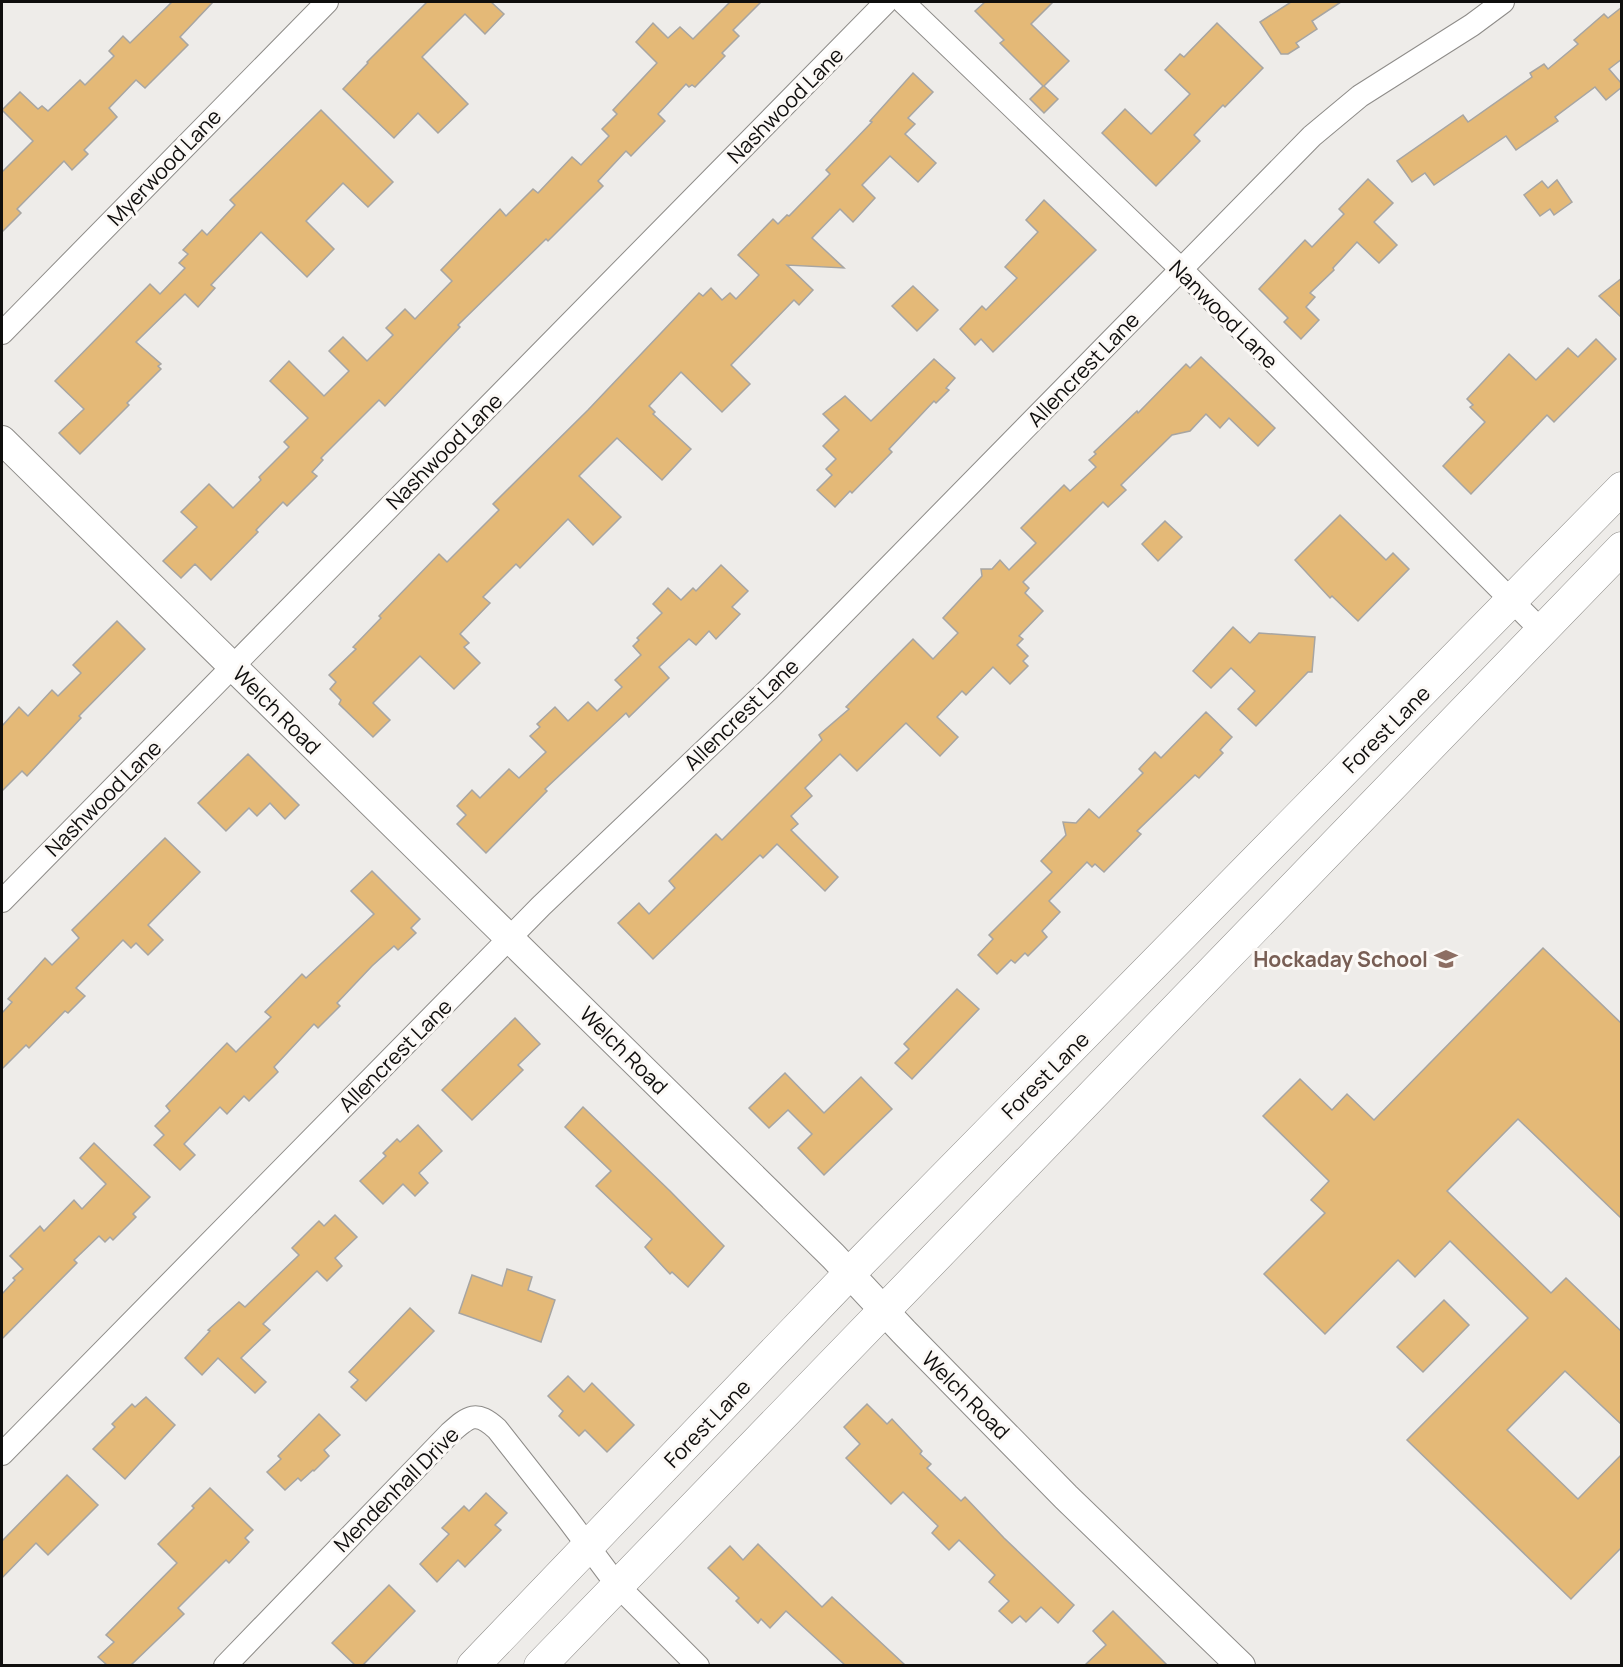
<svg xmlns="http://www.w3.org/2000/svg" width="1623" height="1667" font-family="Manrope,sans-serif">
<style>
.building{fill:#e4b977;stroke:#a7a5a2;stroke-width:1.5}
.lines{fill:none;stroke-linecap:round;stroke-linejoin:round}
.minor-casing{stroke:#8e8c89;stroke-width:24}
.tertiary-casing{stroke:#8e8c89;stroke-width:30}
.secondary-casing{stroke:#8e8c89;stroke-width:33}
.minor{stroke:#fff;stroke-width:22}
.tertiary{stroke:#fff;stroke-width:28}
.secondary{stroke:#fff;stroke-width:32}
.labels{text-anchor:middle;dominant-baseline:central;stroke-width:6;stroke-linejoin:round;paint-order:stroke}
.street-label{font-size:21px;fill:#0f0e0d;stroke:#fcf9f6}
.education-label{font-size:21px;font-weight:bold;fill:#785e54;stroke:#fcf9f6;text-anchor:end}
</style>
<rect width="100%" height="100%" fill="#eeece9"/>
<g class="building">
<polygon points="172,2 213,2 180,37 188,45 145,88 136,80 109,108 117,117 84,150 88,154 72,170 64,161 17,209 21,213 2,232 2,172 33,141 2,110 20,92 38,109 42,106 48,111 80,80 85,85 114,56 109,51 123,36 130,43"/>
<polygon points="427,2 491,2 504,14 485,34 465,14 422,57 468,104 438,133 418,113 394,138 343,89 368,63 367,62"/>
<polygon points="730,2 761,2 733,30 739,36 722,53 725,56 695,87 692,85 689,87 686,84 658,114 665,121 631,156 626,151 598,181 603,186 548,241 546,239 458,325 460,327 385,406 379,400 321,458 323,460 312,472 317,476 287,506 283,502 256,530 258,532 211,580 195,564 181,578 163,561 197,527 181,512 209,484 233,508 261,480 259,477 289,447 284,442 308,418 270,381 289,361 324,396 349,371 329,351 343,337 367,361 393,335 386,328 405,309 415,319 452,281 441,270 500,209 506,216 533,189 538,193 572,157 581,165 609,136 602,129 617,114 613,110 657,63 636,42 653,23 668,38 680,27 693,39"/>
<polygon points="985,2 1053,2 1031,24 1069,61 1044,86 1058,99 1044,113 1030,99 1043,86 1000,43 1004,40 975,11"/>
<polygon points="1291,2 1341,2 1312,21 1317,29 1296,43 1299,47 1288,54 1281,54 1260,22"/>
<polygon points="1622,7 1622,59 1609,69 1622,84 1622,87 1606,100 1595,87 1555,117 1558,121 1516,150 1506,136 1434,185 1425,173 1412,182 1397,161 1463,115 1468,122 1532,77 1530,73 1544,64 1548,69 1578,44 1574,40 1604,14 1608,18"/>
<polygon points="1217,23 1263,68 1225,107 1223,105 1194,135 1200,141 1156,186 1102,133 1125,109 1151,134 1190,94 1165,70 1180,54 1184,57"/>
<polygon points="913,73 933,92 908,118 915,124 905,134 936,163 918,182 890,156 862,185 875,198 853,222 840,209 812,238 844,268 787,265 813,290 799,305 794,300 731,365 750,384 722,412 681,372 649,406 655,412 653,414 691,449 662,480 617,438 579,476 621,517 593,545 568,519 520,568 516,564 483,597 490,603 460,634 469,643 464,647 480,663 454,689 420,656 373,703 390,720 373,737 339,704 341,700 330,689 336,682 329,675 356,649 353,647 381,618 379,616 439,554 447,562 499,510 493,504 588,410 699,293 703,296 711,288 722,300 730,293 736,299 759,275 738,255 773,219 778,224 787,215 789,216 830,174 826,170 872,122 870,121"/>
<polygon points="321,110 393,182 368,207 343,183 306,221 334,249 307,277 261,232 211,285 215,288 198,307 185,294 136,342 161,364 158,366 161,369 127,403 129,405 80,454 59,433 84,409 55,381 150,284 160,294 185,268 179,263 188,254 183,250 202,230 207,235 235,205 230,200"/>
<polygon points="1368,179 1393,203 1374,222 1397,245 1379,263 1357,242 1333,268 1334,270 1310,293 1315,297 1306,307 1319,320 1301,339 1284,322 1288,318 1259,289 1305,240 1312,247 1344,214 1339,209"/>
<polygon points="1557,180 1572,202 1554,215 1550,209 1540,216 1524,195 1542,181 1548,188"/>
<polygon points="1044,200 1096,250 993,352 981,339 975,345 960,329 982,306 986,310 1017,278 1005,267 1038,232 1026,220"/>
<polygon points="1622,278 1622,318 1599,296"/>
<polygon points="913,286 938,310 917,331 892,306"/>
<polygon points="1596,339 1616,359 1554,422 1547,415 1471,494 1443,466 1485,422 1470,407 1473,405 1467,399 1509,354 1536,380 1568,348 1578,357"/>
<polygon points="1201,357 1275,428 1258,446 1229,418 1220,428 1206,414 1190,431 1172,435 1121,485 1126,490 1108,507 1103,502 1023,582 1029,588 1025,593 1043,611 1019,636 1023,639 1017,645 1028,656 1023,661 1028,666 1010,684 993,667 966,695 962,691 937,717 958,737 940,756 906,723 857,771 840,754 805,788 812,796 791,816 798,824 791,830 838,877 825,891 777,844 763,858 760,855 653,959 618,923 639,903 649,914 675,888 669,881 716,834 722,840 822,740 819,735 849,709 846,707 913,639 933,659 958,633 943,618 982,576 981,569 992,569 1000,560 1009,570 1036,543 1021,528 1064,485 1070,491 1096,467 1089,460 1096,454 1094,452 1137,411 1138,413 1186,364 1190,368"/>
<polygon points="934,359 955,378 946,388 949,390 936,403 934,401 889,449 892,452 852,493 850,491 835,507 817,490 832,475 826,469 836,459 823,446 839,430 823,414 845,396 871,421"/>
<polygon points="1340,515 1386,560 1393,553 1409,569 1358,621 1332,596 1330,598 1295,560"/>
<polygon points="1165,521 1182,537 1158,561 1142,544"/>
<polygon points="721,565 748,591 732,607 740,614 716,639 709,631 696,645 689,639 659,667 669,678 629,717 626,713 545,789 547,791 486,853 457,824 466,815 457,806 472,790 480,798 509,769 519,778 546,752 530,736 540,727 537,724 555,707 568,721 588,702 597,711 622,687 615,680 641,655 633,646 639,640 637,638 662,613 653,604 668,588 681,600 693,588 696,591"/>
<polygon points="117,621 145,649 79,716 81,718 27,776 22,771 2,791 2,726 19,707 28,716 52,690 58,696 81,673 73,665"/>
<polygon points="1233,627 1250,643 1259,633 1315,637 1312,672 1308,672 1256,726 1238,709 1255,691 1231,668 1211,688 1193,671"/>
<polygon points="1206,712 1232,737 1220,750 1223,753 1199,778 1195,775 1137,831 1141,834 1104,872 1095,864 1092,867 1087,862 1049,901 1060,912 1042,931 1047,937 1028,956 1025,953 1015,963 1011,960 997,974 978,955 993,939 989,935 1052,872 1041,861 1066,835 1063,822 1076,823 1089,809 1099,818 1143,773 1139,769 1155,752 1161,758"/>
<polygon points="248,754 299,805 285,819 270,803 257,816 249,808 226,831 198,803"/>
<polygon points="165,838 200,872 148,925 163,940 148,955 136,943 131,948 123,940 76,988 85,996 68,1013 65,1011 29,1048 26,1045 2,1069 2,1013 12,1002 8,999 45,958 52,965 79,938 72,930"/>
<polygon points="372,871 420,919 411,928 416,933 398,950 394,946 372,966 337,1003 340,1006 318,1028 314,1024 274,1067 278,1072 249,1101 244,1096 227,1114 220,1107 184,1144 195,1155 180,1170 154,1145 164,1135 155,1126 170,1111 166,1106 227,1043 236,1052 271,1017 265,1012 302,974 306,978 374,914 351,891"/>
<polygon points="1543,948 1622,1024 1622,1219 1518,1119 1447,1191 1551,1293 1566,1278 1622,1332 1622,1425 1565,1371 1507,1430 1578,1499 1622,1454 1622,1547 1571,1599 1407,1440 1528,1318 1450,1241 1415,1277 1398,1260 1325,1334 1264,1274 1325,1213 1311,1200 1329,1181 1263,1116 1300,1079 1332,1110 1347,1094 1374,1120"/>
<polygon points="957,989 979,1009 912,1079 895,1063 909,1049 904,1044"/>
<polygon points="515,1018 540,1044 518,1065 523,1070 472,1120 442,1090"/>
<polygon points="785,1073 824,1113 861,1077 892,1109 824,1175 798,1148 812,1134 788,1110 769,1128 749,1108"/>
<polygon points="583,1107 670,1191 724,1246 688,1287 672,1272 670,1274 645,1247 652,1239 596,1186 611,1171 565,1127"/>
<polygon points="418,1125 442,1151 419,1173 428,1183 415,1196 403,1184 383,1204 360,1181 386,1156 383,1153 397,1139 400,1142"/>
<polygon points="94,1143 150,1197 133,1214 136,1217 113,1240 110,1237 105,1242 99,1236 74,1260 77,1263 2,1339 2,1294 15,1280 13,1278 23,1269 10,1256 40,1226 44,1231 74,1200 82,1209 106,1184 80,1158"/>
<polygon points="335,1215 357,1237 335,1258 342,1266 327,1281 317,1271 263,1324 270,1330 241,1358 266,1382 255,1393 218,1358 202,1375 185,1358 210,1331 208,1330 239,1302 245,1307 299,1255 292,1248 319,1221 324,1226"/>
<polygon points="507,1269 532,1277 528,1290 555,1300 541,1342 459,1313 472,1275 502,1286"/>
<polygon points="1444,1300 1469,1325 1423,1372 1397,1347"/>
<polygon points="410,1308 434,1331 366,1401 351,1387 358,1380 349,1372"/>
<polygon points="568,1376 584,1392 592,1383 634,1425 607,1452 585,1430 579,1436 559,1416 563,1411 548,1396"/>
<polygon points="146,1397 175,1425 125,1479 93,1449 115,1427 112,1424 132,1404 135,1407"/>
<polygon points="867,1404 887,1424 892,1419 922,1451 920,1454 931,1464 927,1468 961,1501 965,1497 1004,1538 1074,1605 1058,1623 1041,1607 1026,1622 1020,1616 1012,1623 999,1611 1009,1601 989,1582 995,1575 959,1540 949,1550 932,1533 938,1526 903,1492 891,1504 846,1458 860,1444 844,1427"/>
<polygon points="319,1414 340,1435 324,1450 329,1456 314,1471 313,1470 301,1481 298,1478 285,1490 267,1472 281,1459 278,1456"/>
<polygon points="67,1475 98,1505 48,1555 36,1543 2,1578 2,1541"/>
<polygon points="210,1488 253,1530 245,1538 249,1542 229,1563 226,1560 178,1608 184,1614 131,1665 107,1665 98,1657 114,1642 106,1635 177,1563 158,1544 194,1508 192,1506"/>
<polygon points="486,1493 507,1513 495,1525 501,1530 465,1567 458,1560 437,1582 420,1564 449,1534 442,1528 464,1506 469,1511"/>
<polygon points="758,1544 822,1607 832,1597 905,1665 845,1665 786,1611 770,1628 761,1619 758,1623 736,1601 739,1598 708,1568 730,1546 743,1560"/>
<polygon points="389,1585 415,1611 363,1665 355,1665 332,1643"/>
<polygon points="1113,1611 1167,1665 1085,1665 1106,1645 1093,1631"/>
</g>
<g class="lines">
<g class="minor-casing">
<g id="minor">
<polyline points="903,2 1181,269 1541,630"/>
<polyline points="2,333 327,2"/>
<polyline points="2,901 886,2"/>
<polyline points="2,1454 541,906 768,690 1312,136 1360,96 1472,25 1503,2"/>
<path d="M225,1666L450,1433C469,1416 476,1410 497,1429L567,1518L617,1585L698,1666"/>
</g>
</g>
<g class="tertiary-casing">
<polyline id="tertiary" points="2,440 833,1256 904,1332 1066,1497 1241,1666"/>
</g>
<g class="secondary-casing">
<g id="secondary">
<polyline points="473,1666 850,1273 1622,488"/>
<polyline points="540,1666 1622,548"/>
</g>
</g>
<use href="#minor" class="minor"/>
<use href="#tertiary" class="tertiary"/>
<use href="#secondary" class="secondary"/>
</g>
<defs>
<g id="school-bare" transform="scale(1.8)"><path d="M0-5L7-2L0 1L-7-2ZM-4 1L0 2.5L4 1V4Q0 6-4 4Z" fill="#8d6e63" stroke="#fcf9f6" stroke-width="2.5" paint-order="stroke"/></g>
</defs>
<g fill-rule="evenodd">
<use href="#school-bare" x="1446" y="959"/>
</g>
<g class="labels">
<g class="street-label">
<text transform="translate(785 105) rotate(-45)">Nashwood Lane</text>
<text transform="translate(164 167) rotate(-46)">Myerwood Lane</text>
<text transform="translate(1224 314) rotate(45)">Nanwood Lane</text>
<text transform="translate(1083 369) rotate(-46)">Allencrest Lane</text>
<text transform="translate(444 451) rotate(-45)">Nashwood Lane</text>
<text transform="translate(277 710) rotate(45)">Welch Road</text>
<text transform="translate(741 714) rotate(-44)">Allencrest Lane</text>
<text transform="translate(1386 729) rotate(-45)">Forest Lane</text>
<text transform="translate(103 798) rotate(-45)">Nashwood Lane</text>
<text transform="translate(624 1050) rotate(45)">Welch Road</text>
<text transform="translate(395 1055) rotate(-45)">Allencrest Lane</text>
<text transform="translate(1045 1075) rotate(-45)">Forest Lane</text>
<text transform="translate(966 1395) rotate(45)">Welch Road</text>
<text transform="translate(707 1423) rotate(-46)">Forest Lane</text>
<text transform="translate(396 1489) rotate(-45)">Mendenhall Drive</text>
</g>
<g class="education-label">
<text x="1428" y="959">Hockaday School</text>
</g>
</g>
<rect width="1623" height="1667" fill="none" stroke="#0f0e0d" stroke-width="6"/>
</svg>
